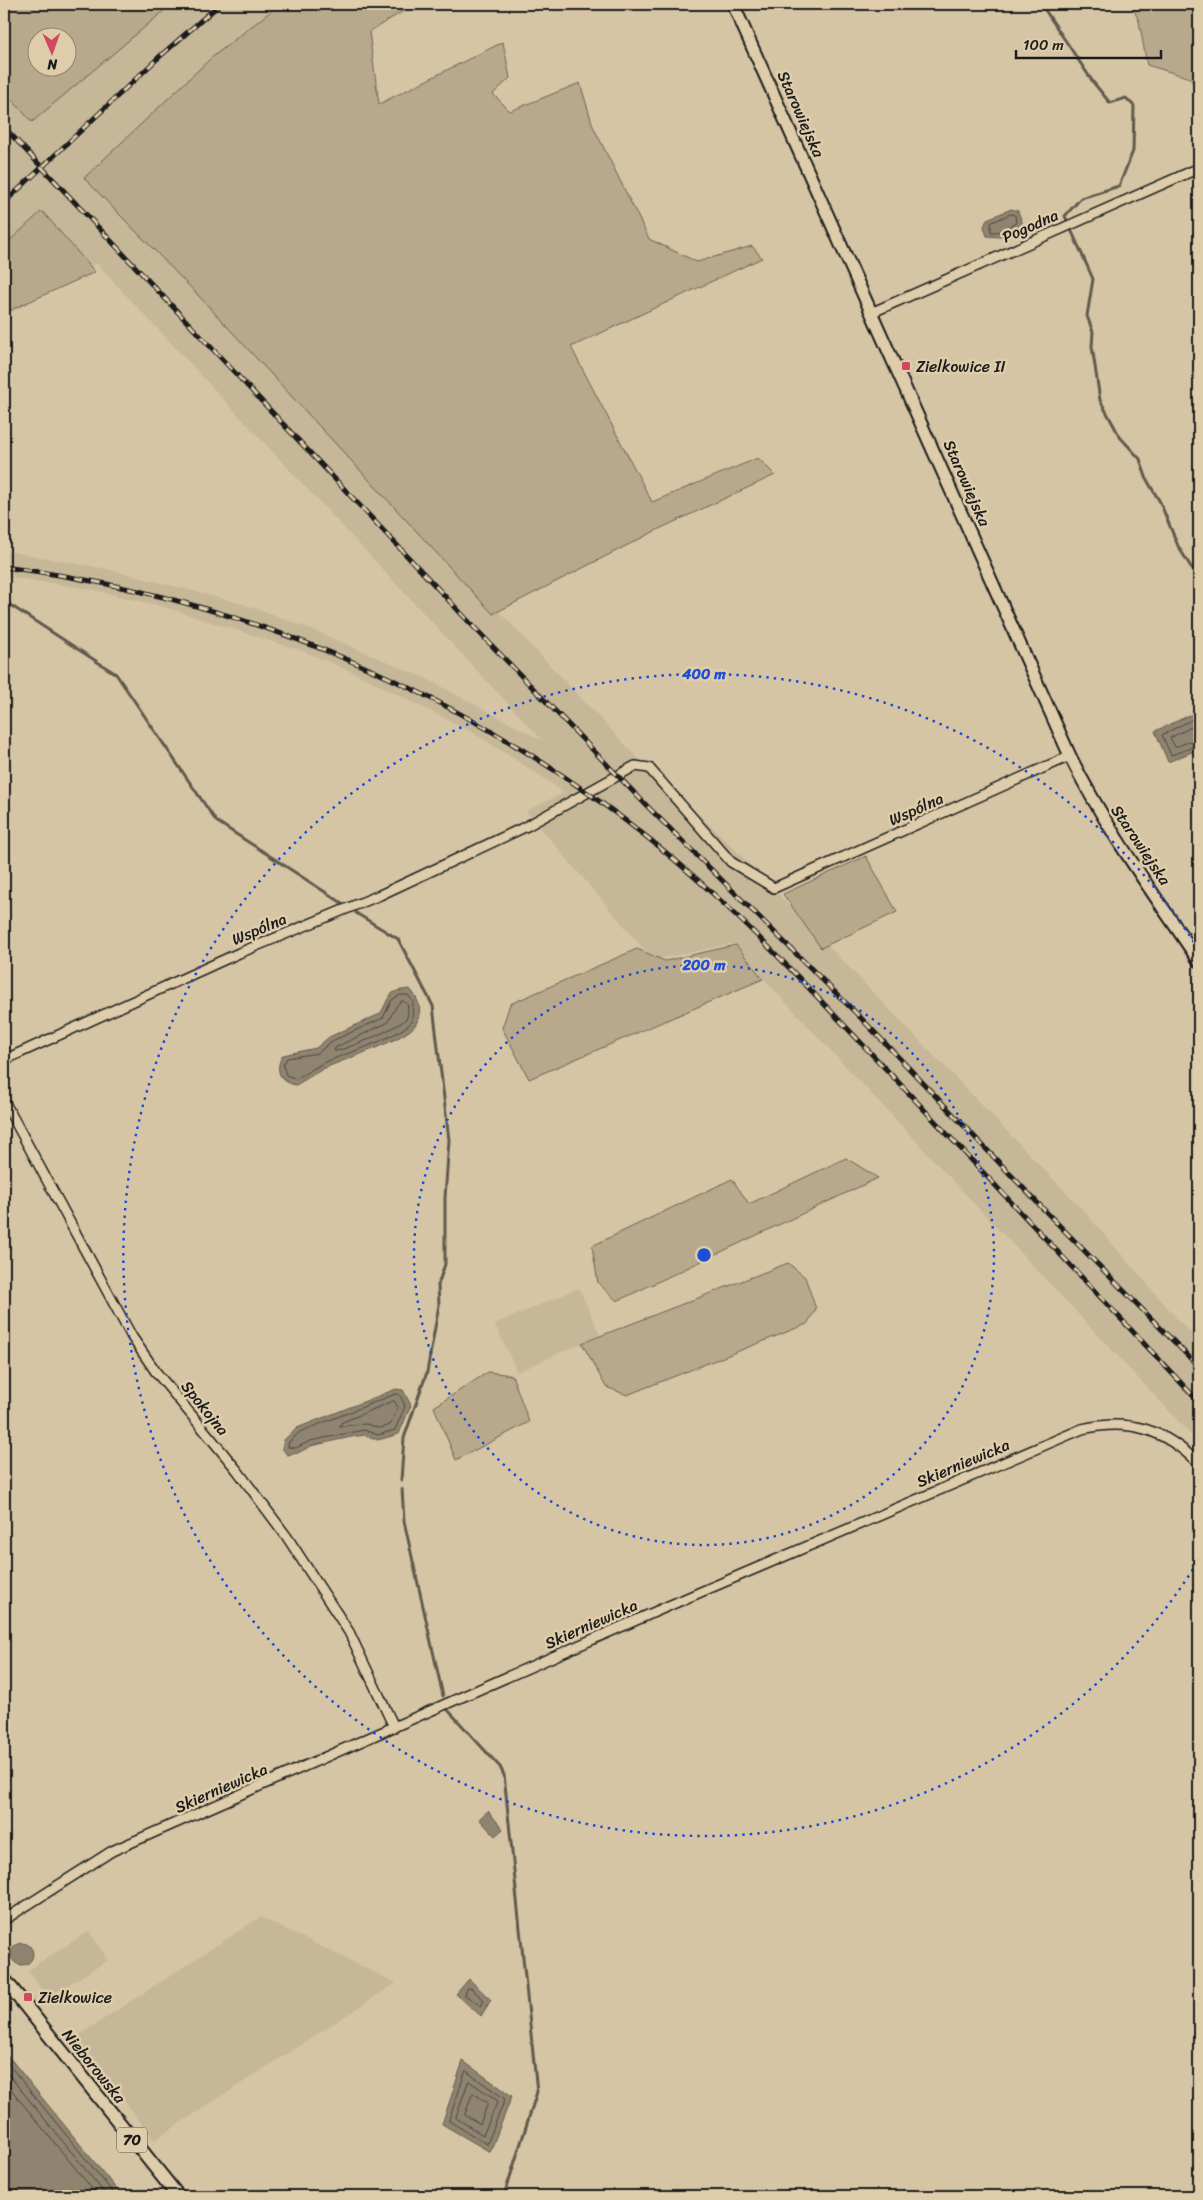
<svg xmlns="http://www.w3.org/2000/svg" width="1203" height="2200" font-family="Sriracha,sans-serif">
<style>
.built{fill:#c6b799;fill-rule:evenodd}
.green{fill:#b8a98d;stroke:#6a6254;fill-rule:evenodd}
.water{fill:#8f8470;stroke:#615a4e}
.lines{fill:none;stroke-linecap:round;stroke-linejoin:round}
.shore{stroke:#4a463e;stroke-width:1}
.stream{stroke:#615a4e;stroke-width:3}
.street-casing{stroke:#1c1c1c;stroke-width:12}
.secondary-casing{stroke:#1c1c1c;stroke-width:15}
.primary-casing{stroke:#1c1c1c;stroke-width:16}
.street{stroke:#deccaa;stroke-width:9}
.secondary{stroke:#deccaa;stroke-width:11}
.primary{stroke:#deccaa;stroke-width:12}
.rail-casing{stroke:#1c1c1c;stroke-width:5}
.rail{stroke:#deccaa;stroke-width:3;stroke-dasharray:9;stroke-linecap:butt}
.ring{fill:none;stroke:#1d4ed8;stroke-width:2.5;stroke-dasharray:2.5 5}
.poi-dot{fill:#d1495b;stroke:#deccaa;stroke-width:2}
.labels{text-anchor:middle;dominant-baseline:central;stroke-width:5;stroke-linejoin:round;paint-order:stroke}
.shield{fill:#deccaa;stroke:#565147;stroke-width:1}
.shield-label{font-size:15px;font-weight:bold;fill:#1c1c1c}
.street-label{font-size:16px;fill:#1c1c1c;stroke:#deccaa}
.poi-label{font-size:16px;fill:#1c1c1c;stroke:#deccaa;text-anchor:start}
.centre{fill:#1d4ed8;stroke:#deccaa;stroke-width:2.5}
.ring-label{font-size:15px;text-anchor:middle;font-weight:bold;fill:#1d4ed8;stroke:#deccaa;stroke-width:5;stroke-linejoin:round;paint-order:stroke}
</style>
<rect width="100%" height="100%" fill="#d6c5a4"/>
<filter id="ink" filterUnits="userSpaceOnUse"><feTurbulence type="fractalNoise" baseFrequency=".02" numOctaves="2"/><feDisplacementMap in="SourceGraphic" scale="10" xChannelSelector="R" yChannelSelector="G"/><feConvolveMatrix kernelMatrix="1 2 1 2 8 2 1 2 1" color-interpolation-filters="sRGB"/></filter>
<g filter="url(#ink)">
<g class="built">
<path d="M4,4H422L365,33L354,15L468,579L635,755L725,839L1083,1210L1181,1323L1199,1339V1443L731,944L653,960L526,811L564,793L547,780L472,732L355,673L305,652L164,607L94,590L4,576V551L13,552L107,569L243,604L318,632L427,679L543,741L96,263L4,317ZM38,38H68V68H38Z"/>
<polygon points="579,1288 600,1335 517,1372 495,1324"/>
<polygon points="260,1917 396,1983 154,2140 76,2037"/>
<polygon points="89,1931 108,1960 47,1998 28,1970"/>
</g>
<g class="green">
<path d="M4,4H172L32,122L4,91ZM38,38H68V68H38Z"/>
<polygon points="280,4 414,4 369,32 379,104 503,42 510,78 493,94 510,111 580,83 593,126 649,239 697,262 752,246 762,258 571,347 652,502 758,458 775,475 659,529 493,614 196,293 84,178 210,59"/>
<polygon points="1131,4 1199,4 1199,93 1190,78 1147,65 1139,21"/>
<polygon points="42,211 95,272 4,313 4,246"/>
<polygon points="866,856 897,912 821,948 783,894"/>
<polygon points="736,945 763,979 529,1079 502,1028 510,1004 637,949 665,961"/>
<polygon points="846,1158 878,1178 617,1301 598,1283 592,1246 732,1179 749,1204"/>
<polygon points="788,1263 805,1277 816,1309 807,1324 627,1395 606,1387 582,1343"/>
<polygon points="488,1372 512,1375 529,1422 456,1460 434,1407"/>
</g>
<g class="water">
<polygon points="1011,209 1018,211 1023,225 999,237 987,236 984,227 987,219"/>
<polygon points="1199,711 1199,749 1168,762 1155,731"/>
<path d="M410,989C419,999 423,1011 416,1024C407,1040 341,1060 323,1069C314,1074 305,1080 296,1085C279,1082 274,1069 283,1055L316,1048L329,1037L380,1014C391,997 385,991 410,989Z"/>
<polygon points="396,1389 403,1390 411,1405 399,1434 378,1440 365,1435 351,1437 311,1446 298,1453 287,1455 282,1448 284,1440 297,1428"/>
<polygon points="488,1811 503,1829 495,1836 479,1819"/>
<circle cx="22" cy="1954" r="11"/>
<polygon points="469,1979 491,2000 481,2016 456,1994"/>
<polygon points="4,2051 122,2196 4,2196"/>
<polygon points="463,2061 512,2096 490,2152 442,2124"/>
</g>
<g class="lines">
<g class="shore">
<polygon points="1011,214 1015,215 1016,223 998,232 991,232 991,223"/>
<polyline points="1199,716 1162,735 1171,755 1199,745"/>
<polyline points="1199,723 1170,738 1175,747 1199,738"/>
<path d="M400,995H408L413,1002L412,1022C391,1041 349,1052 323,1063C314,1068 305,1074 296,1079L286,1075L283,1065L287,1058L318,1053L332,1041L383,1018L391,1001Z"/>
<path d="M402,1001L407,1003C408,1008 409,1015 406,1019C401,1026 342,1052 334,1051L336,1047L387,1023L397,1005Z"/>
<polygon points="396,1394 400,1395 405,1406 395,1430 378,1435 364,1430 310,1441 296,1448 288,1447 289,1442 300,1432"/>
<polygon points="394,1401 398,1407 390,1425 379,1428 366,1424 339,1426 341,1423"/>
<polygon points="468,1988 471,1988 484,2000 481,2006 465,1995"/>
<polyline points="4,2059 116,2196"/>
<polyline points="4,2069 107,2196"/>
<polygon points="466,2071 505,2099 487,2144 449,2121"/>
<polyline points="4,2081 98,2196"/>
<polygon points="469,2081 498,2101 483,2135 456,2118"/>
<polygon points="473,2093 488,2103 480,2124 465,2115"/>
</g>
<g class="stream">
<polyline points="1041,4 1093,82 1110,103 1126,98 1134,106 1133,151 1119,186 1081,198 1065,216 1093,279 1087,316 1093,332 1092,346 1100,400 1120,437 1140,459 1147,480 1160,502 1178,546 1199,580"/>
<polyline points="4,601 116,674 216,821 342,903"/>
<polyline points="356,913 398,939 433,1006 449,1140 445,1198 445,1264 438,1285 439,1305 427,1372 404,1438 401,1480"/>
<polyline points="402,1489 404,1521 443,1696"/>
<polyline points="448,1710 500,1767 504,1775 537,2092 504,2196"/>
</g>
<g class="street-casing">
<g id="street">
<polyline points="873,312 1199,168"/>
<polyline points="4,1060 239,953 380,895 527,826 635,766 649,768 731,862 774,888 1070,756"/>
<polyline points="4,1101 132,1337 156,1372 237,1470 287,1537 349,1632 394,1727"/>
<path d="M4,1920L112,1851L682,1600L1082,1429C1130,1418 1164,1429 1199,1464"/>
</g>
</g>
<g class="secondary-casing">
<path id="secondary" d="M733,4L1070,756C1106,829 1154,894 1199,961"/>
</g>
<g class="primary-casing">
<polyline id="primary" points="4,1979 178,2196"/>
</g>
<use href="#street" class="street"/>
<use href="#secondary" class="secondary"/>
<use href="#primary" class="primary"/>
<g class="rail-casing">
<g id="rail">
<polyline points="4,127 472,625 648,807 859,1016 1052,1218 1199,1367"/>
<polyline points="4,203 158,58 220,4"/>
<path d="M4,567C238,596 463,691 648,838C740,911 819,999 900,1084C1000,1190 1100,1296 1199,1402"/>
</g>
</g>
<use href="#rail" class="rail"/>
</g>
</g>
<g class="ring">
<circle cx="704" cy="1255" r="290"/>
<path d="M1197 1563A581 581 0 1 1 1197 947"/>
</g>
<g class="poi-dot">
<rect x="901" y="361" width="10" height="10" rx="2.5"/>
<rect x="23" y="1992" width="10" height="10" rx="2.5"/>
</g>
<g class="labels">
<rect class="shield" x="117" y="2127.5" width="30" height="25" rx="4"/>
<g class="shield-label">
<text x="132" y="2140">70</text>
</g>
<g class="street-label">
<text transform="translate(801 114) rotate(66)">Starowiejska</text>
<text transform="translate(1030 226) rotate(-24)">Pogodna</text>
<text transform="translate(967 483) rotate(66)">Starowiejska</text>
<text transform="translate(916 809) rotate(-24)">Wspólna</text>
<text transform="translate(1141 845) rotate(56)">Starowiejska</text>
<text transform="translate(259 929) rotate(-23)">Wspólna</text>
<text transform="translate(205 1408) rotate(51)">Spokojna</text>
<text transform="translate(963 1463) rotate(-23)">Skierniewicka</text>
<text transform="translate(591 1624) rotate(-24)">Skierniewicka</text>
<text transform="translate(221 1788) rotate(-24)">Skierniewicka</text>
<text transform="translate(94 2066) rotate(51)">Nieborowska</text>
</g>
<g class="poi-label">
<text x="916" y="366">Zielkowice II</text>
<text x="38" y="1997">Zielkowice</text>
</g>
</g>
<circle cx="704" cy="1255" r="8" class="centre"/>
<g class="ring-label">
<text x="704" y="679">400 m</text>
<text x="704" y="970">200 m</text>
</g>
<rect width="1203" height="2200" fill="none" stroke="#deccaa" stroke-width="20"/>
<rect x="10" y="10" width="1183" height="2180" fill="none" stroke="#1c1c1c" stroke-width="2" filter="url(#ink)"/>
<g transform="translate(52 52) rotate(178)"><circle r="24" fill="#deccaa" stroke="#908671"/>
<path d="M0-4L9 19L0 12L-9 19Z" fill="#d1495b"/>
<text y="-8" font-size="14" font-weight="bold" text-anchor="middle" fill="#1c1c1c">N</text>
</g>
<path d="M1016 50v8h145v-8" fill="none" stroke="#1c1c1c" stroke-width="2.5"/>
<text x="1023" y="50" font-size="15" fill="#1c1c1c" stroke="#deccaa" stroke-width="4" paint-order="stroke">100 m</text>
</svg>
